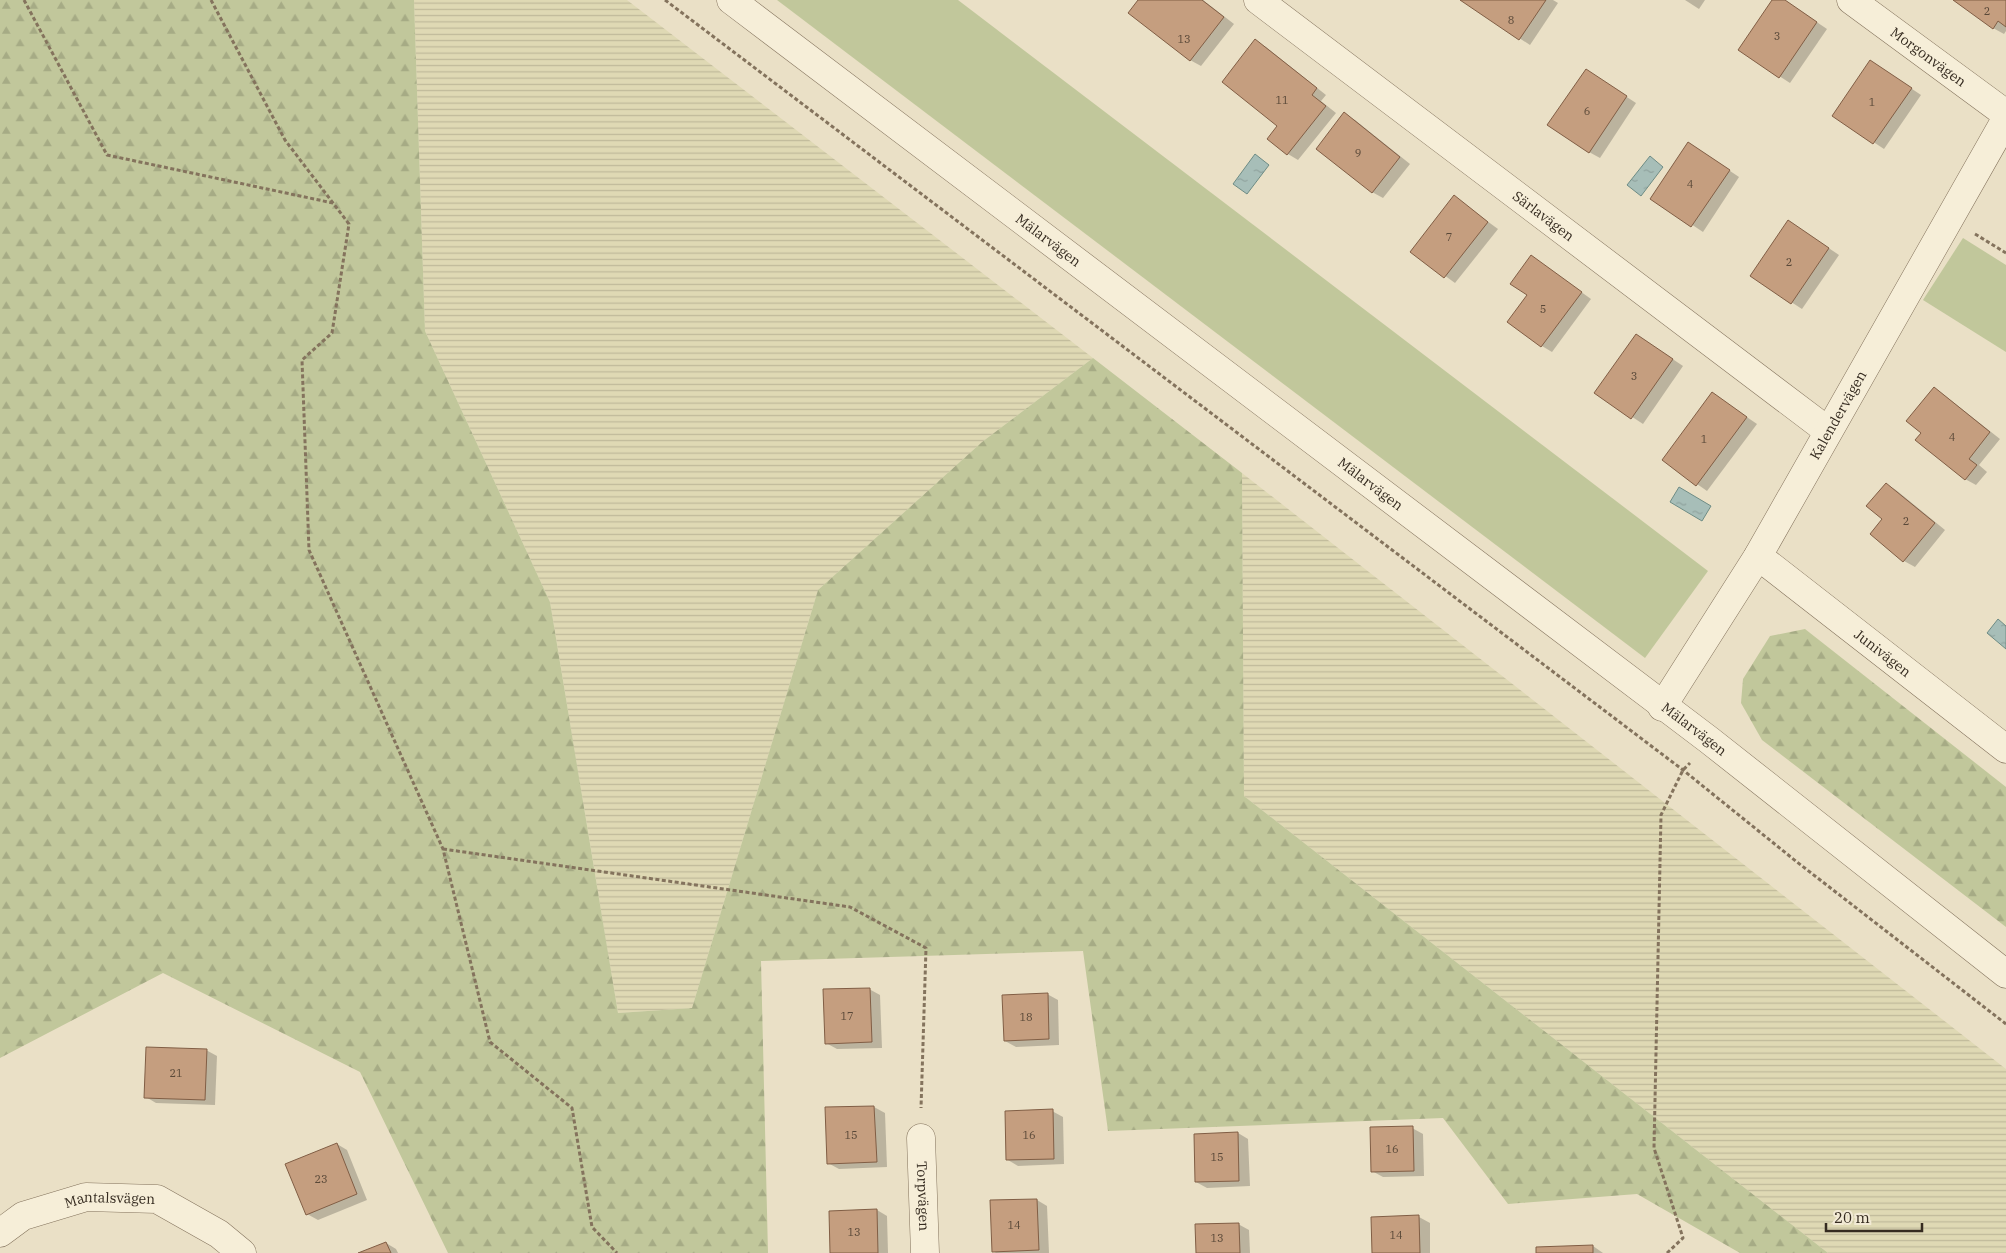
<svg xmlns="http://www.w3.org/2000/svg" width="2006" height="1253" font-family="'IBM Plex Serif',serif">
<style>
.farmland{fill:url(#farmland-rules)}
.grass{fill:#c1c79b}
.forest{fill:url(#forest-firs)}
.water{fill:url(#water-ripples);stroke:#6e8c85}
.shadow{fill:#0003}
.building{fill:#c59e7f;stroke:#815e45}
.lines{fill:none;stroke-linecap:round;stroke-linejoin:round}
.minor-casing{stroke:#84735d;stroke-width:29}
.tertiary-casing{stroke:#84735d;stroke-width:29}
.path{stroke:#84735d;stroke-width:3;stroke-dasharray:4 2.5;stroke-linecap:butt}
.minor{stroke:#f6eed8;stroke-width:28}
.tertiary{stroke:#f6eed8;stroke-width:28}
.labels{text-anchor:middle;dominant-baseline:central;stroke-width:5;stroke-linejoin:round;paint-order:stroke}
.number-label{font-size:11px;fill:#594838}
.street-label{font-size:14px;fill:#352b20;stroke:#f2ead5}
</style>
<defs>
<pattern id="farmland-rules" width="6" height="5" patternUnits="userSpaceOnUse" patternTransform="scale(1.25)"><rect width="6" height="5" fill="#dfd9b4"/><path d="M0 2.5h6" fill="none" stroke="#c0ba9a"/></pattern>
<pattern id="forest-firs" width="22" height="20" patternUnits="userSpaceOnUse" patternTransform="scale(1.25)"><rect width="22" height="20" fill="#c1c79b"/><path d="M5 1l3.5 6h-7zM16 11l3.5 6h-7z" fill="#a6ab85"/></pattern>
<pattern id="water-ripples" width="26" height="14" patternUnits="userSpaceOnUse" patternTransform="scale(1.25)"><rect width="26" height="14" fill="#a7beb8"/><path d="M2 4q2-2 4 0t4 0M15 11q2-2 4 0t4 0" fill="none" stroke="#90a39e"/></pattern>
</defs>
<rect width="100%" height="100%" fill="#eae0c6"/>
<g class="farmland">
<polygon points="414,0 627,0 1093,358 982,442 818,590 692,1008 618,1013 550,602 425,331"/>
<polygon points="1242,473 2006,1069 2006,1253 1828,1253 1244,796"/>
</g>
<g class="grass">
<polygon points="777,0 958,0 1708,571 1645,658"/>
<polygon points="1963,238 2006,265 2006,352 1923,300"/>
</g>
<g class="forest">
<polygon points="0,0 414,0 425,331 550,602 618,1013 692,1008 818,590 982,442 1093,358 1242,473 1244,796 1828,1253 1740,1253 1637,1194 1508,1204 1443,1118 1108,1131 1083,951 761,961 768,1253 448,1253 360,1072 163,973 0,1058"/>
<polygon points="1805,629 2006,787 2006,927 1762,740 1741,703 1743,679 1770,636"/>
</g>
<g class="water">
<polygon points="1255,154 1269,165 1247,194 1233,184"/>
<polygon points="1650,156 1663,167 1641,196 1627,185"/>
<polygon points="1679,487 1711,506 1702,521 1670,502"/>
<polygon points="1998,619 2006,626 2006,649 1987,633"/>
</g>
<g class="shadow">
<polygon points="1139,0 1203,0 1234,24 1201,66 1190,60"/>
<polygon points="1461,0 1553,0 1558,3 1530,45"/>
<polygon points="1685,0 1705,0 1699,9"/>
<polygon points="1773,0 1784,0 1827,29 1790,83 1739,50"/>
<polygon points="1955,0 2006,0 2006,31 2004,34 1993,28"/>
<polygon points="1255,41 1266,47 1326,95 1321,101 1336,113 1298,160 1288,154"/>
<polygon points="1881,68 1921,95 1884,149 1834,116"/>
<polygon points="1596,77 1636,103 1600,158 1589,152"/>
<polygon points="1344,114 1355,120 1410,164 1383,198 1372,192"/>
<polygon points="1699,150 1739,177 1703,232 1652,198"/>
<polygon points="1454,197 1498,229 1455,283 1411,251"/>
<polygon points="1799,228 1839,255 1802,309 1751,276"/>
<polygon points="1532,257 1591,299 1552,352 1542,346 1529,295"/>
<polygon points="1647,342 1683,366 1643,424 1596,393"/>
<polygon points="1934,389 1944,395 2000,439 1979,465 1987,472 1976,485 1965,479 1923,433"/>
<polygon points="1713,394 1757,424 1707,491 1663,460"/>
<polygon points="1886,484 1896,490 1945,530 1915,567 1904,561 1871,534 1883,519"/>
<polygon points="869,989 880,995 882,1048 837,1049 826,1043"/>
<polygon points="1047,994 1058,1000 1059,1045 1016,1047 1005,1041"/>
<polygon points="206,1050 217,1056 215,1105 156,1103 146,1097"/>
<polygon points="874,1107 885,1113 887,1167 839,1169 828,1163"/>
<polygon points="1052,1111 1063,1117 1064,1164 1018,1166 1008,1160"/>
<polygon points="1412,1128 1423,1134 1424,1176 1383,1177 1372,1171"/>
<polygon points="1238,1133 1248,1139 1250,1186 1207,1188 1196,1182"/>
<polygon points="337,1144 347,1150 367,1200 318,1220 307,1214"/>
<polygon points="1037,1200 1047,1206 1049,1253 996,1253 993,1251"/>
<polygon points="877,1210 887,1216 888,1253 832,1253"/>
<polygon points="1419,1217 1430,1223 1430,1253 1373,1253"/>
<polygon points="1238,1224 1249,1230 1250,1253 1197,1253"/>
<polygon points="386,1243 396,1249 398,1253 362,1253"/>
<polygon points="1593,1246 1603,1253 1538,1253"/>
</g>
<g class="building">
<polygon points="1138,0 1202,0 1224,17 1190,61 1128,13"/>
<polygon points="1460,0 1546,0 1519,40"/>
<polygon points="1772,0 1785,0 1817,22 1779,78 1738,50"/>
<polygon points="1953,0 2006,0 2006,27 1998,21 1993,29"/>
<polygon points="1255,39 1317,88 1312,95 1326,106 1287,155 1267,139 1277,126 1222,82"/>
<polygon points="1870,60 1912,88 1873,144 1832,116"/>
<polygon points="1586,69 1627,96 1589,153 1547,125"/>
<polygon points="1344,112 1400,157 1372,193 1316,149"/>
<polygon points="1688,142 1730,170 1691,227 1650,199"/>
<polygon points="1454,195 1488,222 1444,278 1410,252"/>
<polygon points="1788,220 1829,248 1791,304 1750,276"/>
<polygon points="1531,255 1582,292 1541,347 1507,322 1527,295 1510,284"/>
<polygon points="1636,334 1673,359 1631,419 1594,393"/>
<polygon points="1934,387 1990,432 1969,459 1977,465 1965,480 1915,440 1921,433 1906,421"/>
<polygon points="1712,392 1747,417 1696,486 1662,460"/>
<polygon points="1886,483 1935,523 1903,562 1870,534 1882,519 1866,506"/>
<polygon points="870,988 872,1042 825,1044 823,989"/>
<polygon points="1048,993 1049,1039 1004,1041 1002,995"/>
<polygon points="146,1047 207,1049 205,1100 144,1098"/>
<polygon points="874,1106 877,1162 827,1164 825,1107"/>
<polygon points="1053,1109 1054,1159 1006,1160 1005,1111"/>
<polygon points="1413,1126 1414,1171 1371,1172 1370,1127"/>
<polygon points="1238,1132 1239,1181 1195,1182 1194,1134"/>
<polygon points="337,1143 357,1194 306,1215 285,1164"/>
<polygon points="1037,1199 1039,1250 992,1252 990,1200"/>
<polygon points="877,1209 878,1253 830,1253 829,1211"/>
<polygon points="1419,1215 1420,1253 1372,1253 1371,1217"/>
<polygon points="1239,1223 1240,1253 1196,1253 1195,1224"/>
<polygon points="386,1242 391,1253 358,1253"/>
<polygon points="1593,1245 1593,1253 1536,1253 1536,1247"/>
</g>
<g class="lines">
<g class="minor-casing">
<g id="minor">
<path id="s1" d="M1258,0L1828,431"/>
<path id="s2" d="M1851,0L2006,114"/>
<path id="s3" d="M1758,556L2006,749"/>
<path id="s4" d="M1662,707L1758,556L2006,119"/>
<path id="s5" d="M921,1138L925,1253"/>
<path id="s6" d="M0,1233L23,1216L86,1197L157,1199L219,1234L242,1253"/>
</g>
</g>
<g class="tertiary-casing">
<g id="tertiary">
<path id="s7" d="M731,0L1709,740L2006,974"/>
</g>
</g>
<g class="path">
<polyline points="24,0 107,155 333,203"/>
<polyline points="211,0 285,140 349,224 332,333 302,360 309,550 443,849 490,1042 572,1108 592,1227 617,1253"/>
<polyline points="665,0 1683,770 1797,862 2006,1024"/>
<polyline points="1975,234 2006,253"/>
<polyline points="443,849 850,907 926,948 921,1108"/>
<polyline points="1667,1253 1683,1238 1654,1148 1661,815 1683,770 1690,763"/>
</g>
<use href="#minor" class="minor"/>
<use href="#tertiary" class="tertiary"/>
</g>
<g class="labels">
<g class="number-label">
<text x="1987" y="11">2</text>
<text x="1511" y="20">8</text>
<text x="1777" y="36">3</text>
<text x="1184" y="39">13</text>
<text x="1282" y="100">11</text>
<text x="1872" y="102">1</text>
<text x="1587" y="111">6</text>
<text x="1358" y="153">9</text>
<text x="1690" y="184">4</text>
<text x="1449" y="237">7</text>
<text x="1789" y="262">2</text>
<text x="1543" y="309">5</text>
<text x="1634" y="376">3</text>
<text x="1952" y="437">4</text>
<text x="1704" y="439">1</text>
<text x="1906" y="521">2</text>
<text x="847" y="1016">17</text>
<text x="1026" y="1017">18</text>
<text x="176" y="1073">21</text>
<text x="851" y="1135">15</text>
<text x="1029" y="1135">16</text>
<text x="1392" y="1149">16</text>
<text x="1217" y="1157">15</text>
<text x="321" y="1179">23</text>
<text x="1014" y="1225">14</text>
<text x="854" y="1232">13</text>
<text x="1396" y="1235">14</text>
<text x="1217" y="1238">13</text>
</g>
<g class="street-label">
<text stroke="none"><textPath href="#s2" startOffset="96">Morgonvägen</textPath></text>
<text stroke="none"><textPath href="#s1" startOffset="358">Särlavägen</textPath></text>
<text stroke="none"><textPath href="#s7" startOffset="398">Mälarvägen</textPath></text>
<text stroke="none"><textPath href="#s4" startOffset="341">Kalendervägen</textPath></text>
<text stroke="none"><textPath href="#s7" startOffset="802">Mälarvägen</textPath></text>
<text stroke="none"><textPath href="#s3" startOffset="158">Junivägen</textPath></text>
<text stroke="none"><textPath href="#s7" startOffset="1208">Mälarvägen</textPath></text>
<text stroke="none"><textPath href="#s5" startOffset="58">Torpvägen</textPath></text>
<text stroke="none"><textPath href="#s6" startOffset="118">Mantalsvägen</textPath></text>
</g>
</g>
<path d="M1826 1223v8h96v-8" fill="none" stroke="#352b20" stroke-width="2.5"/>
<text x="1834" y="1223" font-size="15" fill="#352b20" stroke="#f2ead5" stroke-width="4" paint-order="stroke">20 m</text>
</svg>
